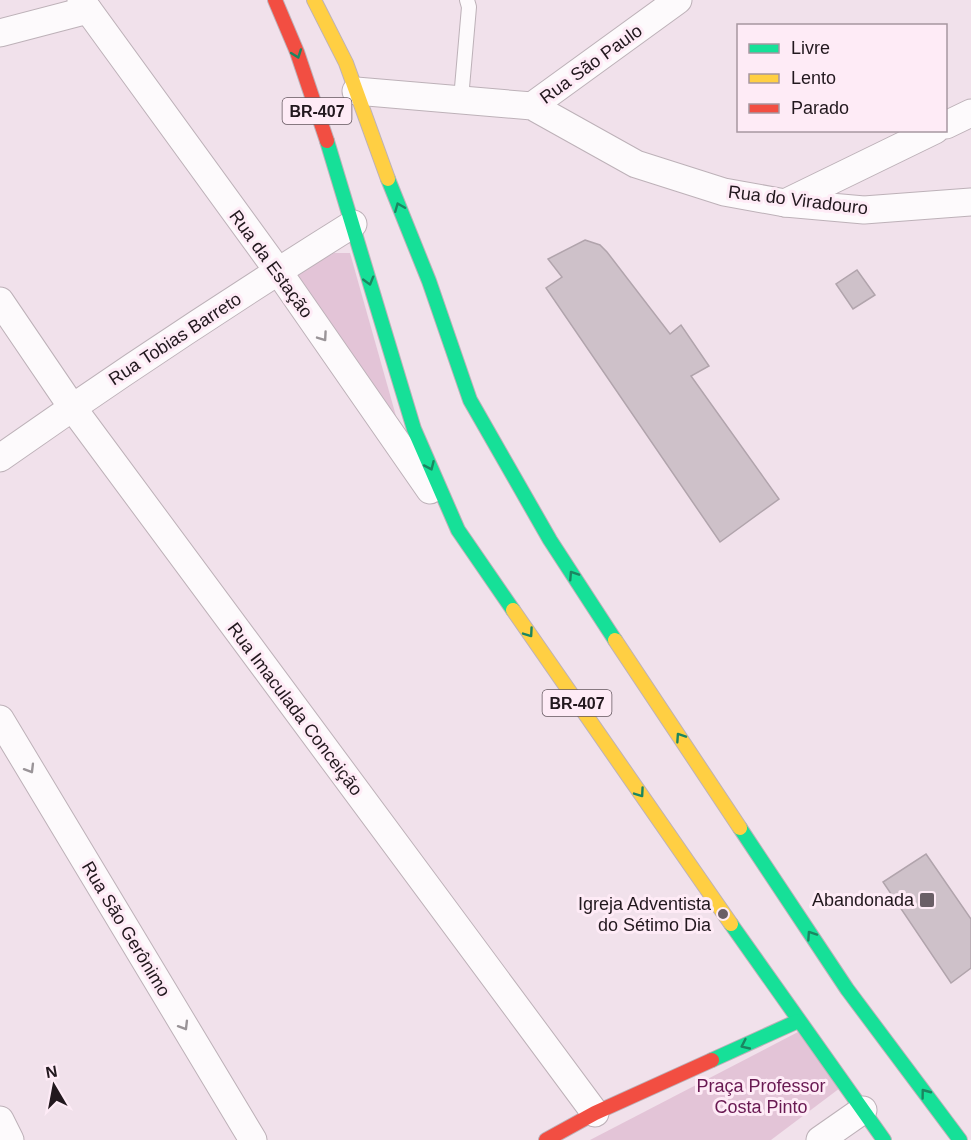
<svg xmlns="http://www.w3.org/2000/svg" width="971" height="1140" font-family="Arial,sans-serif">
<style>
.green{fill:#e3c4d7}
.building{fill:#cec1c9;stroke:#b1a4ac;stroke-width:1.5}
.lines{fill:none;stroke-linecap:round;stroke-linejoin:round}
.lane-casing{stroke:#bdb1b8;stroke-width:16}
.street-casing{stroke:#bdb1b8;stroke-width:29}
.fast-casing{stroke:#bdb1b8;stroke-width:16}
.slow-casing{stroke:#bdb1b8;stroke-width:16}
.jam-casing{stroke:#bdb1b8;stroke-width:16}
.lane{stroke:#fdfafc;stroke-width:14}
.street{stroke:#fdfafc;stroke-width:27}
.fast{stroke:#16e098;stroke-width:14}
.slow{stroke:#ffcf43;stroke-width:14}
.jam{stroke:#f24e42;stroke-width:14}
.oneway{stroke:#1b8661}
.oneway2{stroke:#9a9498}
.poi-dot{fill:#6a5e66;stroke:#feebf6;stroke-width:2}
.labels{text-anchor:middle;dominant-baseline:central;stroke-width:6;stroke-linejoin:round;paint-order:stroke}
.shield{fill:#feebf6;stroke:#64575f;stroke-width:1.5}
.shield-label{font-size:16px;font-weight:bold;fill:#22181e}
.street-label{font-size:18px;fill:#22181e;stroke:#feebf6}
.poi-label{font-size:18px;fill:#22181e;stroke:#feebf6;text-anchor:end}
.park-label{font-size:18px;fill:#691952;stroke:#feebf6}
</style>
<rect width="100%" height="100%" fill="#f1e1eb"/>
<g class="green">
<polygon points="334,253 350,253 396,416 294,275"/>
<polygon points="798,1032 840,1088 771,1140 590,1140"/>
</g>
<g class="building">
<polygon points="585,240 600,245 607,252 670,334 681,325 709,366 691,376 779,499 720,542 546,288 562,277 548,259"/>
<polygon points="857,270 875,295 853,309 836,284"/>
<polygon points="926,854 971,919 971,968 951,983 883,882"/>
</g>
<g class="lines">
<g class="lane-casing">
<polyline id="lane" points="461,99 469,7 467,0"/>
</g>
<g class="street-casing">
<g id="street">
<polyline points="81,0 278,271 430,490"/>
<polyline points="0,33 88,10"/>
<polyline points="356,91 532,106 636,164 724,192 785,203 864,210 971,202"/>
<polyline points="532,106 678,0"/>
<polyline points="946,125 971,113"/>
<polyline points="785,203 935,130"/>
<polyline points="0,301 72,407 595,1113"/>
<path d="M0,458C115,377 233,299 353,224"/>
<polyline points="0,719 253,1140"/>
<polyline points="0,1120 10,1140"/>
<polyline points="820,1140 863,1110"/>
</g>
</g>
<g class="fast-casing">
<g id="fast">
<polyline points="327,141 414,429 458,530 513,610"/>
<polyline points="388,179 429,281 470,400 550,540 615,640"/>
<polyline points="740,828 847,989 960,1140"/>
<polyline points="731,924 884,1140"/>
<polyline points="712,1060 798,1021"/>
</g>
</g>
<g class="slow-casing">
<g id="slow">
<polyline points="314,0 346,63 388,179"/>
<polyline points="513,610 731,924"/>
<polyline points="615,640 740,828"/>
</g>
</g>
<g class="jam-casing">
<g id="jam">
<polyline points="275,0 297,52 327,141"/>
<polyline points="546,1140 595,1113 712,1060"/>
</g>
</g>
<use href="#lane" class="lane"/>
<use href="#street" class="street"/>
<use href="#fast" class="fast"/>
<use href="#slow" class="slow"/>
<use href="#jam" class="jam"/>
</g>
<defs><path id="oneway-chevron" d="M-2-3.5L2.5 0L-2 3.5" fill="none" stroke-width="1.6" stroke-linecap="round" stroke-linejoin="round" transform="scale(1.5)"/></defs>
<g class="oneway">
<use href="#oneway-chevron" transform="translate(297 54) rotate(70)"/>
<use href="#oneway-chevron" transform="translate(399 207) rotate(-112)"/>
<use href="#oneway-chevron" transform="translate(369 281) rotate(74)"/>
<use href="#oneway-chevron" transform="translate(430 466) rotate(66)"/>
<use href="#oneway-chevron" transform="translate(573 575) rotate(-123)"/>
<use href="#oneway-chevron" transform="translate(529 633) rotate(55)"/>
<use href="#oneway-chevron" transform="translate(680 737) rotate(-124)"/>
<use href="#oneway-chevron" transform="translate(640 793) rotate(55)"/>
<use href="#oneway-chevron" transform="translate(811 935) rotate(-124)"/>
<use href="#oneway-chevron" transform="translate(745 1045) rotate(155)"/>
<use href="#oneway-chevron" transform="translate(925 1093) rotate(-127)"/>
</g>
<g class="oneway2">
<use href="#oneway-chevron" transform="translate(323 337) rotate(55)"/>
<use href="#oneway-chevron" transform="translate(30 769) rotate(59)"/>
<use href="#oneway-chevron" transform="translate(184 1026) rotate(59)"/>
</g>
<g class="poi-dot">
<rect x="919" y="892" width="16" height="16" rx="3"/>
<circle cx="723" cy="914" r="6"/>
</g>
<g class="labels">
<g class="shield">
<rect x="282.5" y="98" width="69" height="26" rx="4.5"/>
<rect x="542.5" y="690" width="69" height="26" rx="4.5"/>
</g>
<g class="shield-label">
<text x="317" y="111">BR-407</text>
<text x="577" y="703">BR-407</text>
</g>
<g class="street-label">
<text transform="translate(591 64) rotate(-36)">Rua São Paulo</text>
<text transform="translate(798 200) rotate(7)">Rua do Viradouro</text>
<text transform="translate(271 264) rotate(54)">Rua da Estação</text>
<text transform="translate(175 339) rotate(-33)">Rua Tobias Barreto</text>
<text transform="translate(295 709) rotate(53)">Rua Imaculada Conceição</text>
<text transform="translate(126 929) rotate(59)">Rua São Gerônimo</text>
</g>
<g class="poi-label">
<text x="914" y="900">Abandonada</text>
<text x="711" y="904">Igreja Adventista<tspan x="711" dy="21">do Sétimo Dia</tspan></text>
</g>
<g class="park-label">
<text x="761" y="1086">Praça Professor<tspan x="761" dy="21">Costa Pinto</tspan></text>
</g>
</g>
<rect x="737" y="24" width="210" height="108" fill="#feebf6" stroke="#a697a0" stroke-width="1.5"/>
<rect x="749" y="44" width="30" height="9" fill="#16e098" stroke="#a697a0" stroke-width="1.5"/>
<text x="791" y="54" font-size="18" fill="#22181e">Livre</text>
<rect x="749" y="74" width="30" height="9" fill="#ffcf43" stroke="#a697a0" stroke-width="1.5"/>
<text x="791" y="84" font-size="18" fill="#22181e">Lento</text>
<rect x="749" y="104" width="30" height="9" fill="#f24e42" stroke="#a697a0" stroke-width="1.5"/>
<text x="791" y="114" font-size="18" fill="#22181e">Parado</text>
<g transform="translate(54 1086) rotate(350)" stroke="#feebf6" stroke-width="4.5" paint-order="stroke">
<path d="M0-4.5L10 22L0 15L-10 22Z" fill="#22181e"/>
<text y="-9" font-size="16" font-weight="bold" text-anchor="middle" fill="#22181e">N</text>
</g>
</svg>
